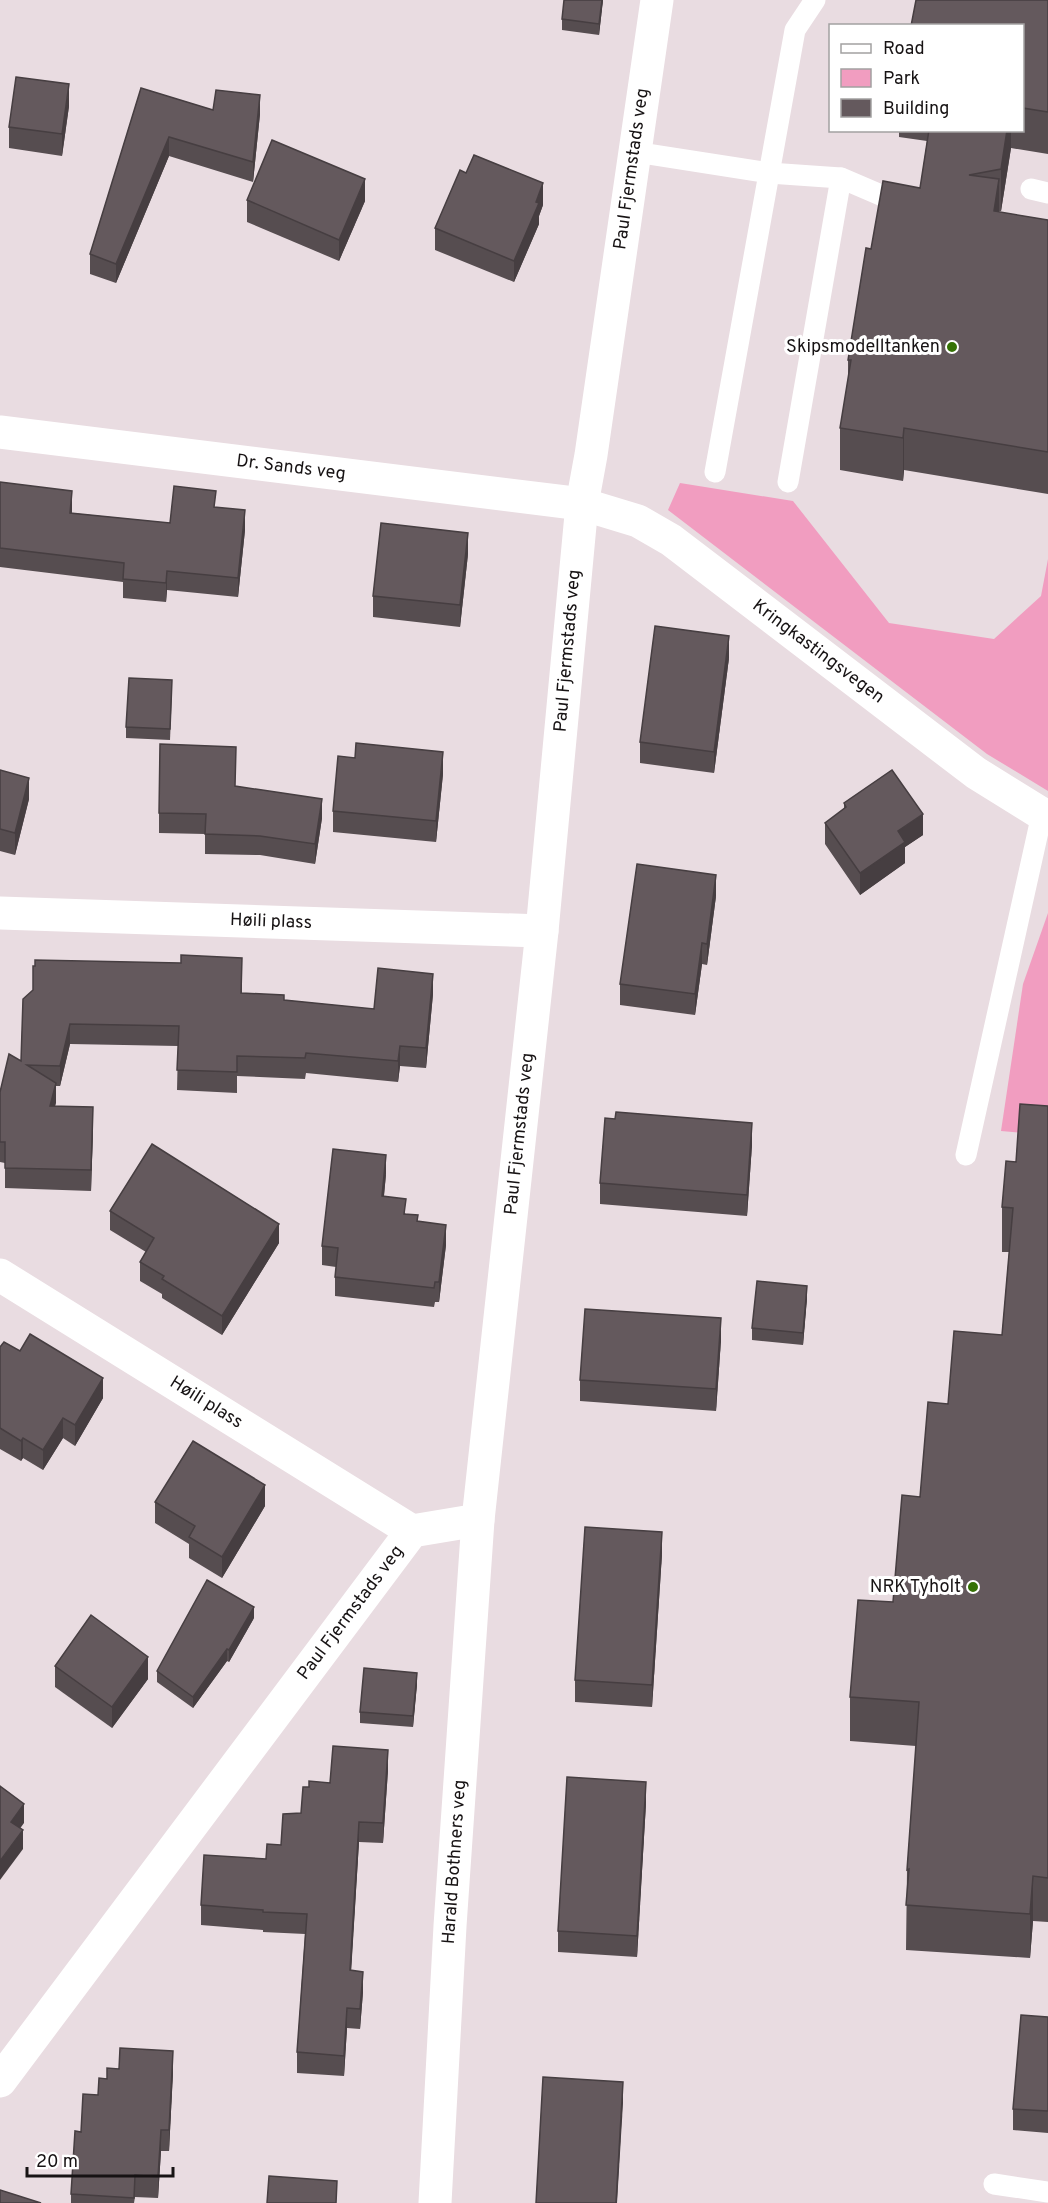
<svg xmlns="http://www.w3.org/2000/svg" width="1048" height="2203" font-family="Overpass,sans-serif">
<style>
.green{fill:#f19dc0}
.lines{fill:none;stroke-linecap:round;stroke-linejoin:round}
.service{stroke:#fff;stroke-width:21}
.minor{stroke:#fff;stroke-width:33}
.tertiary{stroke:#fff;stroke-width:33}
.wall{fill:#564d50}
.shaded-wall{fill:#463e41}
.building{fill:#64595d;stroke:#463e41;stroke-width:1.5}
.poi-dot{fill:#357205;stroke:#fff;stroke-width:2}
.labels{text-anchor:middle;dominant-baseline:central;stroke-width:6;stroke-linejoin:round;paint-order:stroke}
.street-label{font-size:18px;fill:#171314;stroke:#fff}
.poi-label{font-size:18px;fill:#171314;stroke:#fff;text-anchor:end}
</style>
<rect width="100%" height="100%" fill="#e9dce1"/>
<g class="green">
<polygon points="680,483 793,501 889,623 994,639 1041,596 1048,559 1048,791 987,754 668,510"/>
<polygon points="1048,913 1048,1135 1001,1131 1023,984"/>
</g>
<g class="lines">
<g class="service">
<polyline points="635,152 769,173 841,178 883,196"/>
<polyline points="1031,189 1048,193"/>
<polyline points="715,472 795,30 815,0"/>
<polyline points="788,482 841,178"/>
<polyline points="966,1155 1042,814"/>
<polyline points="994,2184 1048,2192"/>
</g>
<g class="minor">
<polyline points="0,432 582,504 638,521 671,540 976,773 1042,814 1048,815"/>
<polyline points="0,913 542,931"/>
<polyline points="0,1275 412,1531"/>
<polyline points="0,2081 412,1531 478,1520"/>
</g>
<polyline class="tertiary" points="435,2203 450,1926 478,1520 542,931 582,504 591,455 657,0"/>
</g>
<g class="wall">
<polygon points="603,0 599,35 562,30 562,19"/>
<polygon points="1048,0 1048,154 1011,148 1001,211 999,211 999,212 1048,220 1048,494 904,470 903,481 840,470 840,428 848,382 848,360 871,249 920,188 927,141 899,137 899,130 1023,130 1023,26"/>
<polygon points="141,88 213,110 260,114 253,182 169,156 116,283 90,274 90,254"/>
<polygon points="69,106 62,156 9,148 9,127"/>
<polygon points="247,200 365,201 339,261 247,222"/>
<polygon points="543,205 539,216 539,224 514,282 435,250 435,228"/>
<polygon points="0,482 72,510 72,513 170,523 216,508 245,530 238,597 167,590 166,602 123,598 123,582 0,567"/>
<polygon points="468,554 460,627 373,617 373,596"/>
<polygon points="729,658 714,773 640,763 640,742"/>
<polygon points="172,691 170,740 126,738 126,727"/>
<polygon points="0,770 29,799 15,855 0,851"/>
<polygon points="443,774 436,842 333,832 333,811"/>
<polygon points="236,786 322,818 315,864 260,855 205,854 205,834 159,833 159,813"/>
<polygon points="844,803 923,835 905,847 905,863 860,895 825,844 825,823 844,809"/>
<polygon points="716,896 707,965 702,964 695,1015 620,1005 620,984"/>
<polygon points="242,978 242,993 284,1000 374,1009 433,994 426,1068 400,1066 398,1082 306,1073 305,1079 237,1076 237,1093 177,1090 178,1046 70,1044 60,1086 56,1086 55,1106 93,1127 91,1191 5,1188 5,1163 0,1162 0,1092 21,1061 23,999"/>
<polygon points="1048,1106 1048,1922 1033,1921 1030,1958 906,1950 907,1870 916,1746 850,1741 850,1697 893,1602 920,1497 948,1404 1002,1335 1009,1252 1002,1252 1002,1207 1016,1162"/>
<polygon points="615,1119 752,1145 747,1216 600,1204 600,1183"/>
<polygon points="386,1174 384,1196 406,1214 418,1221 446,1245 439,1302 435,1302 434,1307 335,1296 335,1277 336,1267 322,1265 322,1246"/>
<polygon points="110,1211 279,1243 222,1335 162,1298 162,1294 140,1281 140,1262 146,1252 110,1230"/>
<polygon points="807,1298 803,1345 752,1340 752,1328"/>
<polygon points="721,1340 716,1411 580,1401 580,1380"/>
<polygon points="0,1347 103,1398 75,1446 63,1438 43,1470 23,1458 21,1461 0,1449"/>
<polygon points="155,1502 265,1506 222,1578 189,1558 189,1544 155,1523"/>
<polygon points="662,1554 652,1707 575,1702 575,1680"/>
<polygon points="254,1618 229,1662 227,1661 193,1708 157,1682 157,1671"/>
<polygon points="55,1666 148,1679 112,1728 55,1687"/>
<polygon points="417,1684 413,1727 360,1723 360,1712"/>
<polygon points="388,1770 383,1843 359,1842 351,1970 363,1992 360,2029 347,2028 344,2076 297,2073 297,2052 305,1934 263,1932 263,1930 201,1925 201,1905 266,1859 281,1845 301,1813 309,1787"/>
<polygon points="646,1803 637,1957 558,1952 558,1931"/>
<polygon points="1048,2017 1048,2133 1013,2130 1013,2109"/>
<polygon points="173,2072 169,2151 161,2151 158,2198 135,2197 134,2203 71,2203 71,2194 81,2132 98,2095 107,2079"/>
</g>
<g class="shaded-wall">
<polygon points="602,0 603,0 599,35 599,24"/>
<polygon points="69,84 69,106 62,156 62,134"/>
<polygon points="260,95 260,114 253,182 253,162"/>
<polygon points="1007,130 1011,130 1011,148 1001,211 1001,169"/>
<polygon points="169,137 169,156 116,283 116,264"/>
<polygon points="365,179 365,201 339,261 339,240"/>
<polygon points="999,179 999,221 994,211"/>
<polygon points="543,183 543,205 539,216 539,224 514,282 514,261"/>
<polygon points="904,428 904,470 903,481 903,438"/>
<polygon points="72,491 72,510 70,533 70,513"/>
<polygon points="245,510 245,530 238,597 238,578"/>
<polygon points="468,533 468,554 460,627 460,605"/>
<polygon points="167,571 167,590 166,602 166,583"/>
<polygon points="729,636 729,658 714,773 714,752"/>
<polygon points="443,752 443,774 436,842 436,821"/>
<polygon points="29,778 29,799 15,855 15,833"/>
<polygon points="322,799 322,818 315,864 315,844"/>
<polygon points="923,814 923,835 905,847 905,863 860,895 860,873 898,831"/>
<polygon points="716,875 716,896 707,965 707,944"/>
<polygon points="702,943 702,964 695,1015 695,994"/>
<polygon points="433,974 433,994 426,1068 426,1048"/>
<polygon points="70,1024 70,1044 60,1086 60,1066"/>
<polygon points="400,1046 400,1066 398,1082 398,1061"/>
<polygon points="56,1083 56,1103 50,1126 50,1106"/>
<polygon points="93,1107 93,1127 91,1191 91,1170"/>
<polygon points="752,1123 752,1145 747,1216 747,1195"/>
<polygon points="386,1155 386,1174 382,1215 382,1196"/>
<polygon points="279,1224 279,1243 222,1335 222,1316"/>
<polygon points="446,1225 446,1245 439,1302 439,1282"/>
<polygon points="807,1286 807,1298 803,1345 803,1333"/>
<polygon points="721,1318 721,1340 716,1411 716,1389"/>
<polygon points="103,1378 103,1398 75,1446 75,1425"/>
<polygon points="63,1418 63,1438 43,1470 43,1450"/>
<polygon points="23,1438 23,1458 21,1461 21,1441"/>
<polygon points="265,1485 265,1506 222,1578 222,1557"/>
<polygon points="662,1532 662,1554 652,1707 652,1685"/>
<polygon points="254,1607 254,1618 229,1662 229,1650"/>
<polygon points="227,1649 227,1661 193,1708 193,1697"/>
<polygon points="148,1657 148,1679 112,1728 112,1707"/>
<polygon points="417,1673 417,1684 413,1727 413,1716"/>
<polygon points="388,1750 388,1770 383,1843 383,1823"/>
<polygon points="646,1782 646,1803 637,1957 637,1936"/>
<polygon points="24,1804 24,1823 11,1841 11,1822"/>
<polygon points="359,1822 359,1842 350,1990 350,1970"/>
<polygon points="23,1830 23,1849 0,1880 0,1861"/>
<polygon points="1033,1876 1033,1921 1030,1958 1030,1914"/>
<polygon points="363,1972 363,1992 360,2029 360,2009"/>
<polygon points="347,2008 347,2028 344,2076 344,2056"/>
<polygon points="173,2051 173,2072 169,2151 169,2130"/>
<polygon points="623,2082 623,2103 617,2203 616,2203"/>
<polygon points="161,2130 161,2151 158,2198 158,2177"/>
</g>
<g class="building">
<polygon points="564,0 602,0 599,24 562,19"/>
<polygon points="916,0 1048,0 1048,112 1023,108 1023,26 911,26"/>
<polygon points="16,77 69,84 62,134 9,127"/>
<polygon points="141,88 213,110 216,90 260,95 253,162 169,137 116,264 90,254"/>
<polygon points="929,130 1007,130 1001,169 969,175 999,179 994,211 1048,220 1048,452 904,428 903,438 840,428 851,360 848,360 866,248 871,249 883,181 920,188"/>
<polygon points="272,140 365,179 339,240 247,200"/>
<polygon points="474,155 543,183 536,202 539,203 514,261 435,228 460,170 466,173"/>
<polygon points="0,482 72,491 70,513 170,523 174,486 216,491 214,507 245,510 238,578 167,571 166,583 123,579 124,563 0,548"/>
<polygon points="381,523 468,533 460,605 373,596"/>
<polygon points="655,626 729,636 714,752 640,742"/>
<polygon points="129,678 172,680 170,729 126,727"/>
<polygon points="356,743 443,752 436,821 333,811 338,756 355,758"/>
<polygon points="160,744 236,747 235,786 322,799 315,844 260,836 205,834 206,814 159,813"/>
<polygon points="0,770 29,778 15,833 0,829"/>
<polygon points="892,770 923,814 898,831 905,842 860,873 825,823 846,807 844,803"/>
<polygon points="637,864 716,875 707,944 702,943 695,994 620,984"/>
<polygon points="181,955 242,958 241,993 284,995 284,1000 374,1009 378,968 433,974 426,1048 400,1046 398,1061 306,1053 305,1058 237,1056 237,1072 177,1070 179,1026 70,1024 60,1066 27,1065 56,1083 50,1106 93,1107 91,1170 5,1168 5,1142 0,1142 0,1092 9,1054 21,1061 23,999 33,990 33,966 35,966 35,960 181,963"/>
<polygon points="1020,1104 1048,1106 1048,1878 1033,1876 1030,1914 906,1905 909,1869 907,1870 919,1702 850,1697 858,1600 893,1602 902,1495 920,1497 928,1402 948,1404 954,1331 1002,1335 1013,1208 1002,1207 1006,1161 1016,1162"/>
<polygon points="616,1112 752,1123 747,1195 600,1183 605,1118 615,1119"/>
<polygon points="152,1144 279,1224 222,1316 162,1279 164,1276 140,1262 154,1238 110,1211"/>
<polygon points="333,1149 386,1155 382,1196 406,1199 404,1214 418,1215 417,1221 446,1225 439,1282 435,1282 434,1288 335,1277 338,1248 322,1246"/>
<polygon points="757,1281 807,1286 803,1333 752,1328"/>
<polygon points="585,1309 721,1318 716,1389 580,1380"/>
<polygon points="30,1334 103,1378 75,1425 63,1418 43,1450 23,1438 21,1441 0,1428 0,1347 4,1342 20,1351"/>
<polygon points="193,1441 265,1485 222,1557 189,1537 195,1526 155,1502"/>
<polygon points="585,1527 662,1532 652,1685 575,1680"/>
<polygon points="207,1580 254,1607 229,1650 227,1649 193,1697 157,1671"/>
<polygon points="91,1615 148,1657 112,1707 55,1666"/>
<polygon points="364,1668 417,1673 413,1716 360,1712"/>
<polygon points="333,1746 388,1750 383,1823 359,1822 350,1970 363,1972 360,2009 347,2008 344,2056 297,2052 307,1914 263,1912 263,1910 201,1905 204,1855 266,1859 267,1844 281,1845 283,1814 301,1813 303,1787 309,1787 309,1781 330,1783"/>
<polygon points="567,1777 646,1782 637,1936 558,1931"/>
<polygon points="0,1786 24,1804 11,1822 23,1830 0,1861"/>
<polygon points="1021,2015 1048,2017 1048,2111 1013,2109"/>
<polygon points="120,2048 173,2051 169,2130 161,2130 158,2177 135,2175 134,2198 71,2194 75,2131 81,2132 83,2094 98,2095 99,2078 107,2079 107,2068 119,2069"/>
<polygon points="543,2077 623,2082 616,2203 536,2203"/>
<polygon points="269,2176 337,2181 336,2203 267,2203"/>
<polygon points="0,2190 41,2203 0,2203"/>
</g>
<g class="poi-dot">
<circle cx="952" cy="347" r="6"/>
<circle cx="973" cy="1587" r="6"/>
</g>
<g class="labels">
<g class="street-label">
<text transform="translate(632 169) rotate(-82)">Paul Fjermstads veg</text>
<text transform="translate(291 468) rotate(7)">Dr. Sands veg</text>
<text transform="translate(568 651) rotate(-85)">Paul Fjermstads veg</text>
<text transform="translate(818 652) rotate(37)">Kringkastingsvegen</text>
<text transform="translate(271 922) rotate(2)">Høili plass</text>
<text transform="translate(520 1134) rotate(-84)">Paul Fjermstads veg</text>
<text transform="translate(206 1403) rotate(32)">Høili plass</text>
<text transform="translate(351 1613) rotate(-53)">Paul Fjermstads veg</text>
<text transform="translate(455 1862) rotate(-86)">Harald Bothners veg</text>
</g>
<g class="poi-label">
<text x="940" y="347">Skipsmodelltanken</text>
<text x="961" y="1587">NRK Tyholt</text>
</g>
</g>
<rect x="829" y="24" width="195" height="108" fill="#ffffff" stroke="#a2a1a1" stroke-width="1.5"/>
<rect x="841" y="44" width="30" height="9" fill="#ffffff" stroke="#a2a1a1" stroke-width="1.5"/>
<text x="883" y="54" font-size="18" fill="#171314">Road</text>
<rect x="841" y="69" width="30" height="18" fill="#f19dc0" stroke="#a2a1a1" stroke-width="1.5"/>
<text x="883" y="84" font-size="18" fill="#171314">Park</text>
<rect x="841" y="99" width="30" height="18" fill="#64595d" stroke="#a2a1a1" stroke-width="1.5"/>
<text x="883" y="114" font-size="18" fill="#171314">Building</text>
<path d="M27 2167v9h146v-9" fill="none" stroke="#171314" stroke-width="3"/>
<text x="36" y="2167" font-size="18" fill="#171314" stroke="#ffffff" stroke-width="4.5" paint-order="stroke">20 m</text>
</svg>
